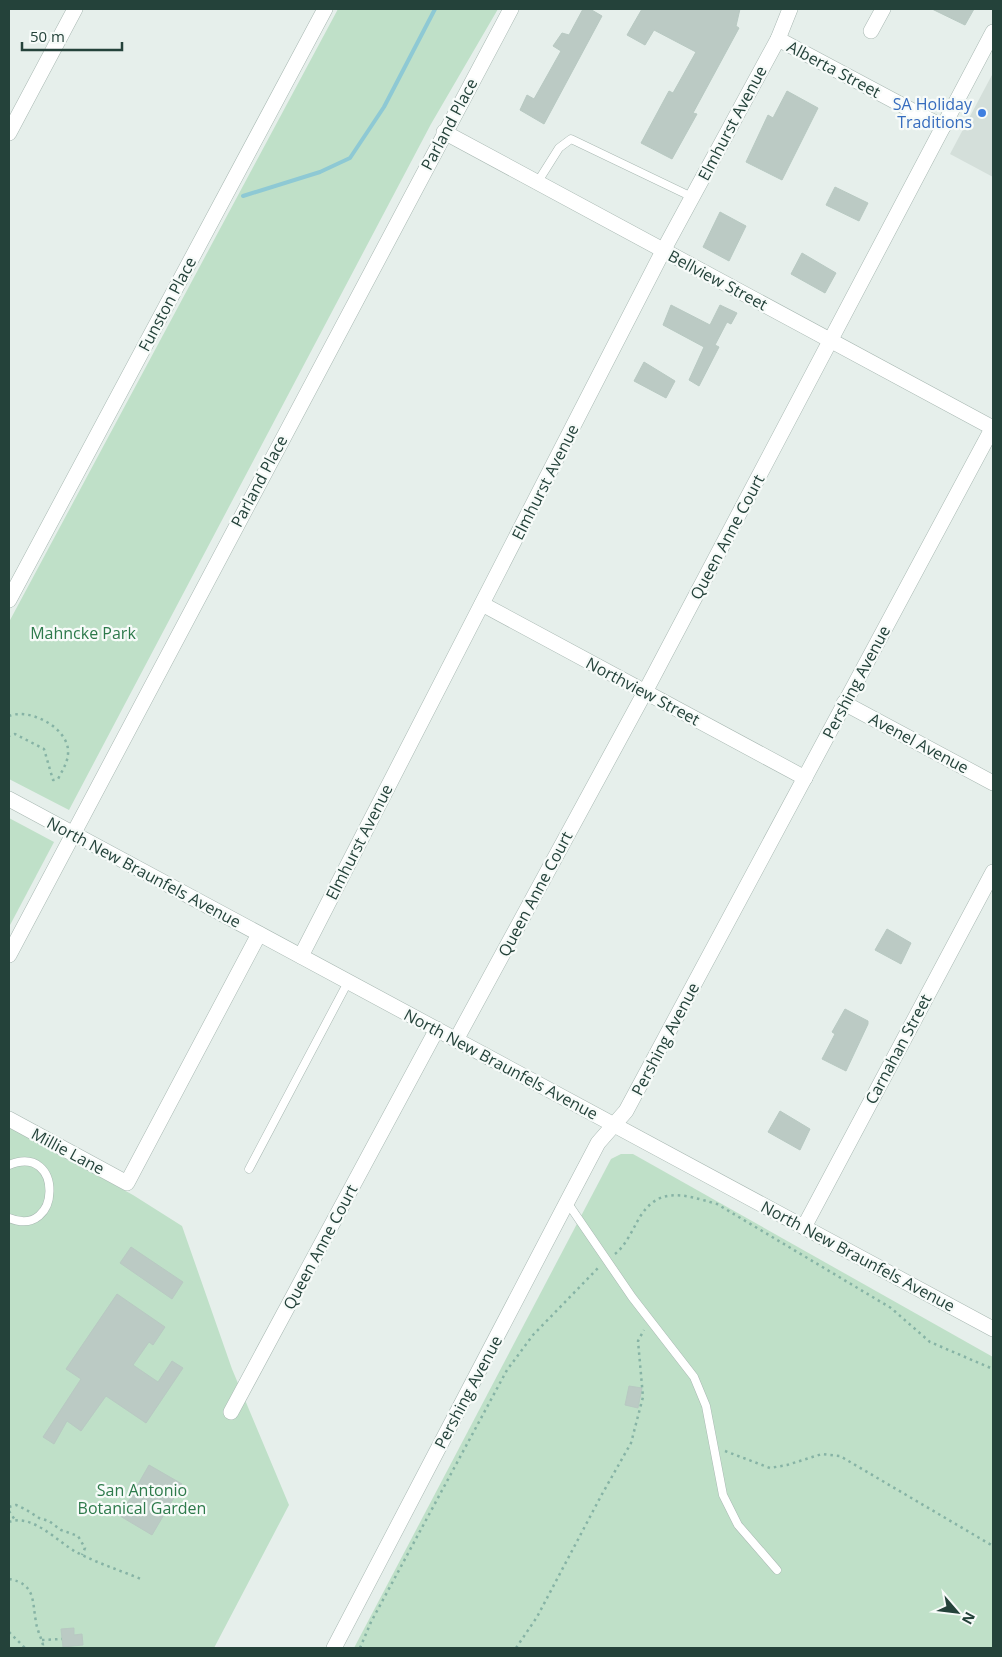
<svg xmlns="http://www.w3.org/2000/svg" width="1002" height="1657" font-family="'Open Sans',sans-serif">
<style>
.built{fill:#d4dfda}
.green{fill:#bfe0c8}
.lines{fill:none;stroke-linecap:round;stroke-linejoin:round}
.stream{stroke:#8ec9d4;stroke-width:4}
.building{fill:#bbcac4;stroke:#b8c9c2}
.service-casing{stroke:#a8b8b2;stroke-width:9}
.minor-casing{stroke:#a8b8b2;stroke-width:16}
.tertiary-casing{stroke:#a8b8b2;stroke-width:16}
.path{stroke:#86b3a5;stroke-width:2.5;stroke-dasharray:2.5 4;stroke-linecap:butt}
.service{stroke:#fff;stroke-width:8}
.minor{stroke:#fff;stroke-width:15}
.tertiary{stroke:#fff;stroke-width:15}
.shop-dot{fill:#3f7fe0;stroke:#f7fbf9;stroke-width:2}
.labels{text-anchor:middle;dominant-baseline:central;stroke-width:4.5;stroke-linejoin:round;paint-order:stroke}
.street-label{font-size:16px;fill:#24423a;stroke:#f7fbf9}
.shop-label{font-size:16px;fill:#366cbe;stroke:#f7fbf9;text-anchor:end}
.park-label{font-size:16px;fill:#2d7a4b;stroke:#f7fbf9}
</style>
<rect width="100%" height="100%" fill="#e6efeb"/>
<polygon class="built" points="993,73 993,177 950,154"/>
<g class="green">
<polygon points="338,9 498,9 431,124 69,810 9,779 9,622"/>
<polygon points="9,818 54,842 9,927"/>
<polygon points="9,1127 133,1195 182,1226 232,1369 289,1505 214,1648 9,1648"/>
<polygon points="621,1154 633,1154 993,1357 993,1648 354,1648 611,1159"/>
</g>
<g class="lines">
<polyline class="stream" points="243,196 320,172 350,158 384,107 435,9"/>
</g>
<g class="building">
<polygon points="583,9 590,9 602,16 544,124 520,110 527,95 534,99 561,51 553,46 562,33 569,35"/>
<polygon points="642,9 740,9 736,26 739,28 693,113 697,114 672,159 641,143 669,91 673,93 696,52 654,30 645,45 627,35"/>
<polygon points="932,9 974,9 965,25"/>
<polygon points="787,91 818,108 782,180 746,162 768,115 773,118"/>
<polygon points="835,187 868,203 859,221 826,205"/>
<polygon points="720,212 746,226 729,261 703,247"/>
<polygon points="802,253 836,273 825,293 791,274"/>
<polygon points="671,305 710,325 720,305 737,313 731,324 727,322 715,345 719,347 699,386 689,380 704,347 663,325"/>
<polygon points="644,362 675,381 666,398 634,381"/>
<polygon points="887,929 911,943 901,964 875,950"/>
<polygon points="845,1009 868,1021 868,1024 846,1071 822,1059 835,1034 832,1032"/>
<polygon points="780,1111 810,1129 800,1150 768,1132"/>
<polygon points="131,1247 183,1282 172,1299 120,1263"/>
<polygon points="117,1294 165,1327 153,1345 149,1342 133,1365 158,1382 172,1361 183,1368 146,1423 106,1396 81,1431 67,1421 54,1444 43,1437 81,1379 66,1369"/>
<polygon points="629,1386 642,1388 638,1408 625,1405"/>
<polygon points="149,1465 182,1484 152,1535 120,1516"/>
<polygon points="74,1628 74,1635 82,1634 83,1645 63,1647 61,1629"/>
</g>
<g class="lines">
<g class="service-casing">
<g id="service">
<polyline points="537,183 559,148 571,139 692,197"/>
<path d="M9,1165C64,1142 62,1240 9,1218"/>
<polyline points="249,1169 348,982"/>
<polyline points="567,1202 632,1297 694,1377 706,1406 723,1495 738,1525 777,1570"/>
</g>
</g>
<g class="minor-casing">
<g id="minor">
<polyline points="871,31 883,9"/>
<polyline points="778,39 943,127"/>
<polyline points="444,132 993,428"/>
<polyline points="9,133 75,9"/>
<polyline points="482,604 805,778"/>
<polyline points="844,703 993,783"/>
<polyline points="9,955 511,9"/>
<polyline points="301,956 663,251 778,39 790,9"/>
<polyline points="456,1040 645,692 993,32"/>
<polyline points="9,1119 127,1183 259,934"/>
<polyline points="804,1227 993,872"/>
<polyline points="231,1412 437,1029"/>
<polyline points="334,1648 567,1202 598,1143 626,1111 993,427"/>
</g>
</g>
<g class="tertiary-casing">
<g id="tertiary">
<polyline points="9,600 325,9"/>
<polyline points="9,799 993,1329"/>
</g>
</g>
<g class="path">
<path d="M9,716C29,708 65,726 68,749C69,761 63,769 58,779L53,780L44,749L15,734L9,736"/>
<path d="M615,1254C625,1246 631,1233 637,1222C657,1185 682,1194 717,1204L891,1308L930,1342L993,1369"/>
<polyline points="725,1451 770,1468 787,1465 822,1454 840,1456 993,1546"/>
<polyline points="9,1507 16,1505 25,1509 39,1518 49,1521 61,1530 78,1536 85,1548 82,1555"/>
<polyline points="9,1511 15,1520"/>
<path d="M9,1522C32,1513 58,1542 76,1552C97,1563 119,1570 141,1579"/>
<path d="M9,1579C36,1584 32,1601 36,1622C37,1630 41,1637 43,1645L41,1648"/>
<polyline points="9,1632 25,1648"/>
<polyline points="42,1640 62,1639"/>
<polyline points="360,1648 371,1622 507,1370 533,1335 599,1267"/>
<polyline points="516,1648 537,1617 601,1496 631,1443 643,1397 638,1341 644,1330"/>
</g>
<use href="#service" class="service"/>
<use href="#minor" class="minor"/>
<use href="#tertiary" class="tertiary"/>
</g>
<circle class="shop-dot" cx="982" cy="113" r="5"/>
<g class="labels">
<g class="street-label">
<text transform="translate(834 69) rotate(28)">Alberta Street</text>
<text transform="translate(732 123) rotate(-62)">Elmhurst Avenue</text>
<text transform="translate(449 124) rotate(-62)">Parland Place</text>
<text transform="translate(718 280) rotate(28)">Bellview Street</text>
<text transform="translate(167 304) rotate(-62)">Funston Place</text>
<text transform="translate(259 481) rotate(-62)">Parland Place</text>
<text transform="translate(545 482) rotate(-63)">Elmhurst Avenue</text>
<text transform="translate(727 537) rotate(-62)">Queen Anne Court</text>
<text transform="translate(856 682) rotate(-62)">Pershing Avenue</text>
<text transform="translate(643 691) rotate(28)">Northview Street</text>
<text transform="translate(919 743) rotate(28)">Avenel Avenue</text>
<text transform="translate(359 842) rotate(-63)">Elmhurst Avenue</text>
<text transform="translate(144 872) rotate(28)">North New Braunfels Avenue</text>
<text transform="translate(535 894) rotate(-62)">Queen Anne Court</text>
<text transform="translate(665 1039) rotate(-62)">Pershing Avenue</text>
<text transform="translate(898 1049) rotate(-62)">Carnahan Street</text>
<text transform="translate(501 1064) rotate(28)">North New Braunfels Avenue</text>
<text transform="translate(68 1151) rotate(28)">Millie Lane</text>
<text transform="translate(320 1247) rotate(-62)">Queen Anne Court</text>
<text transform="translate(858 1256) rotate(28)">North New Braunfels Avenue</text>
<text transform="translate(468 1392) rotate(-62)">Pershing Avenue</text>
</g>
<g class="shop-label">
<text x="972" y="104">SA Holiday<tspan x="972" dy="18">Traditions</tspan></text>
</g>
<g class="park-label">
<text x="83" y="633">Mahncke Park</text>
<text x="142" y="1490">San Antonio<tspan x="142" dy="18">Botanical Garden</tspan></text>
</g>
</g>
<rect width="1002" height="1657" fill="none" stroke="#24423a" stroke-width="20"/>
<g transform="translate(957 1612) rotate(118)" stroke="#f7fbf9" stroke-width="4" paint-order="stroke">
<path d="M0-4L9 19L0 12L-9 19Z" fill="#24423a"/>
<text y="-8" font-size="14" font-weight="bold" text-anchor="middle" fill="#24423a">N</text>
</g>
<path d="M22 42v8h100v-8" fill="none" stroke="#24423a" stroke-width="2.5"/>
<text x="30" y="42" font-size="15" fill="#24423a" stroke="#f7fbf9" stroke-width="4" paint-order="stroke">50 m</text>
</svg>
